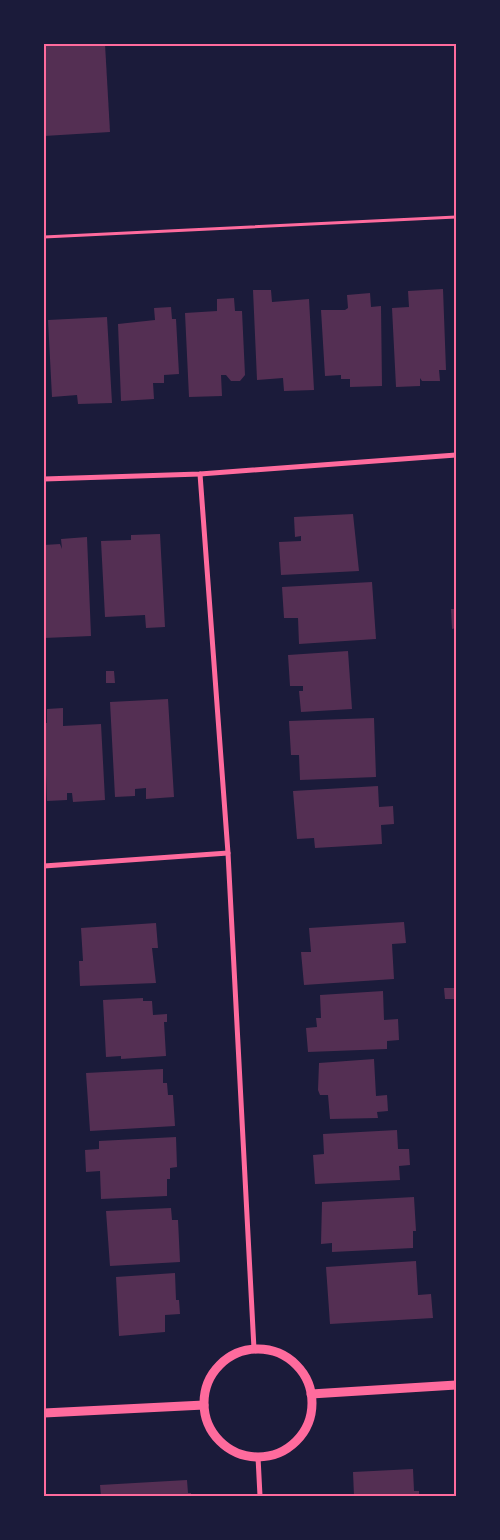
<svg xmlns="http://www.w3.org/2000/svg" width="500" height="1540" font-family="Figtree,sans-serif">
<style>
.building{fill:#542f53}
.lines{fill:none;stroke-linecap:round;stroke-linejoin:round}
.path{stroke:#ff6b9d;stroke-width:3}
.minor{stroke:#ff6b9d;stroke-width:5}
.tertiary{stroke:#ff6b9d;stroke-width:9}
.neatline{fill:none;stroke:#ff6b9d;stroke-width:2}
</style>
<rect width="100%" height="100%" fill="#1b1b3a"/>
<g class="building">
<polygon points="44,44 105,44 110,132 44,136"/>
<polygon points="443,289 446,370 439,370 440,381 422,381 420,378 420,386 396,387 392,308 409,307 408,291"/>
<polygon points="253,290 271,290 272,302 309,299 314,390 284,391 283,378 257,380"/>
<polygon points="370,293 371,307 381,306 382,386 350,387 350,379 341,379 341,375 325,376 321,310 345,310 348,308 347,295"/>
<polygon points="234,298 235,311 242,311 245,375 240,381 231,381 226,375 221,375 222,396 189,397 185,313 217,311 217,299"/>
<polygon points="171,307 172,319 176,319 179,374 164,375 164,383 153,383 154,399 121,401 118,324 155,320 154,308"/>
<polygon points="107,317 112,403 78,404 77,395 52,397 48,320"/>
<polygon points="353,514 359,571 281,575 279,542 301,541 301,536 295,537 294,517"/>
<polygon points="160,534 165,627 146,628 145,615 105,617 101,541 131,540 131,535"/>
<polygon points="87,537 91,636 44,638 44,545 60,544 62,549 61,539"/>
<polygon points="372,582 376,639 299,644 298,618 284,618 282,587"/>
<polygon points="451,609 456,609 456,628 452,629"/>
<polygon points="348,651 352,709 301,712 299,691 303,691 303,686 290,686 288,655"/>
<polygon points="106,671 114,671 115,683 106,683"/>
<polygon points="168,699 174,797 146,799 146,788 135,789 135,796 115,797 110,702"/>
<polygon points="63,708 63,726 101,724 105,800 73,802 72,793 67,793 67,800 47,801 44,723 47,723 47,709"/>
<polygon points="374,718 376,777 300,780 299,755 291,755 289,721"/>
<polygon points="378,786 379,807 393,806 394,824 381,825 382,844 315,848 314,838 297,839 293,791"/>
<polygon points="404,922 406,943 392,944 394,979 304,985 301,952 311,952 309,928"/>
<polygon points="156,923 158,948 152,948 156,983 80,986 79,961 83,961 81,928"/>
<polygon points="444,988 456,988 456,999 445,999"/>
<polygon points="383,991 384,1020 398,1019 399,1040 387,1041 387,1049 308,1052 306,1028 317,1027 316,1018 321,1018 320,995"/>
<polygon points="143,998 143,1001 152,1001 153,1015 167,1014 167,1022 164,1022 166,1056 121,1059 121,1056 106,1057 103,1000"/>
<polygon points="374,1059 376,1096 387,1095 388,1111 377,1112 378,1118 330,1119 328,1095 320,1095 318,1090 319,1063"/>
<polygon points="163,1069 163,1083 167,1083 168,1095 173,1095 175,1126 90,1131 86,1073"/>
<polygon points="397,1130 398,1149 409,1149 410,1165 399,1166 400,1180 315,1184 313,1155 324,1154 323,1134"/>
<polygon points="176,1137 177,1167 170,1168 170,1179 167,1179 167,1196 101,1199 100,1171 86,1172 85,1150 99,1149 99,1141"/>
<polygon points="414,1197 416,1231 413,1231 413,1248 332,1252 332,1243 321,1244 322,1202"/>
<polygon points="171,1208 172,1220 178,1220 180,1262 110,1266 106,1211"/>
<polygon points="416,1261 418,1295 431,1294 433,1318 330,1324 326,1267"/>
<polygon points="175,1273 176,1300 179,1300 180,1314 165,1315 165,1332 119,1336 116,1277"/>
<polygon points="413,1469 414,1491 419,1491 419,1496 354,1496 353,1472"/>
<polygon points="187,1480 188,1493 191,1493 191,1496 101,1496 100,1485"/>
</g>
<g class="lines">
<polyline class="path" points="44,237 456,217"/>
<g class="minor">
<polyline points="200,474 228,853 254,1349"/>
<polyline points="44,479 200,474 456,455"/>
<polyline points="44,866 228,853"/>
<polyline points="258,1457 260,1496"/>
</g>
<g class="tertiary">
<circle cx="258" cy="1403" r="54"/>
<polyline points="311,1394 456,1385"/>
<polyline points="44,1413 204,1405"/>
</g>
</g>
<rect width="500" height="1540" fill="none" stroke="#1b1b3a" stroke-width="90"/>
<rect x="45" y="45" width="410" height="1450" class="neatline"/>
</svg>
